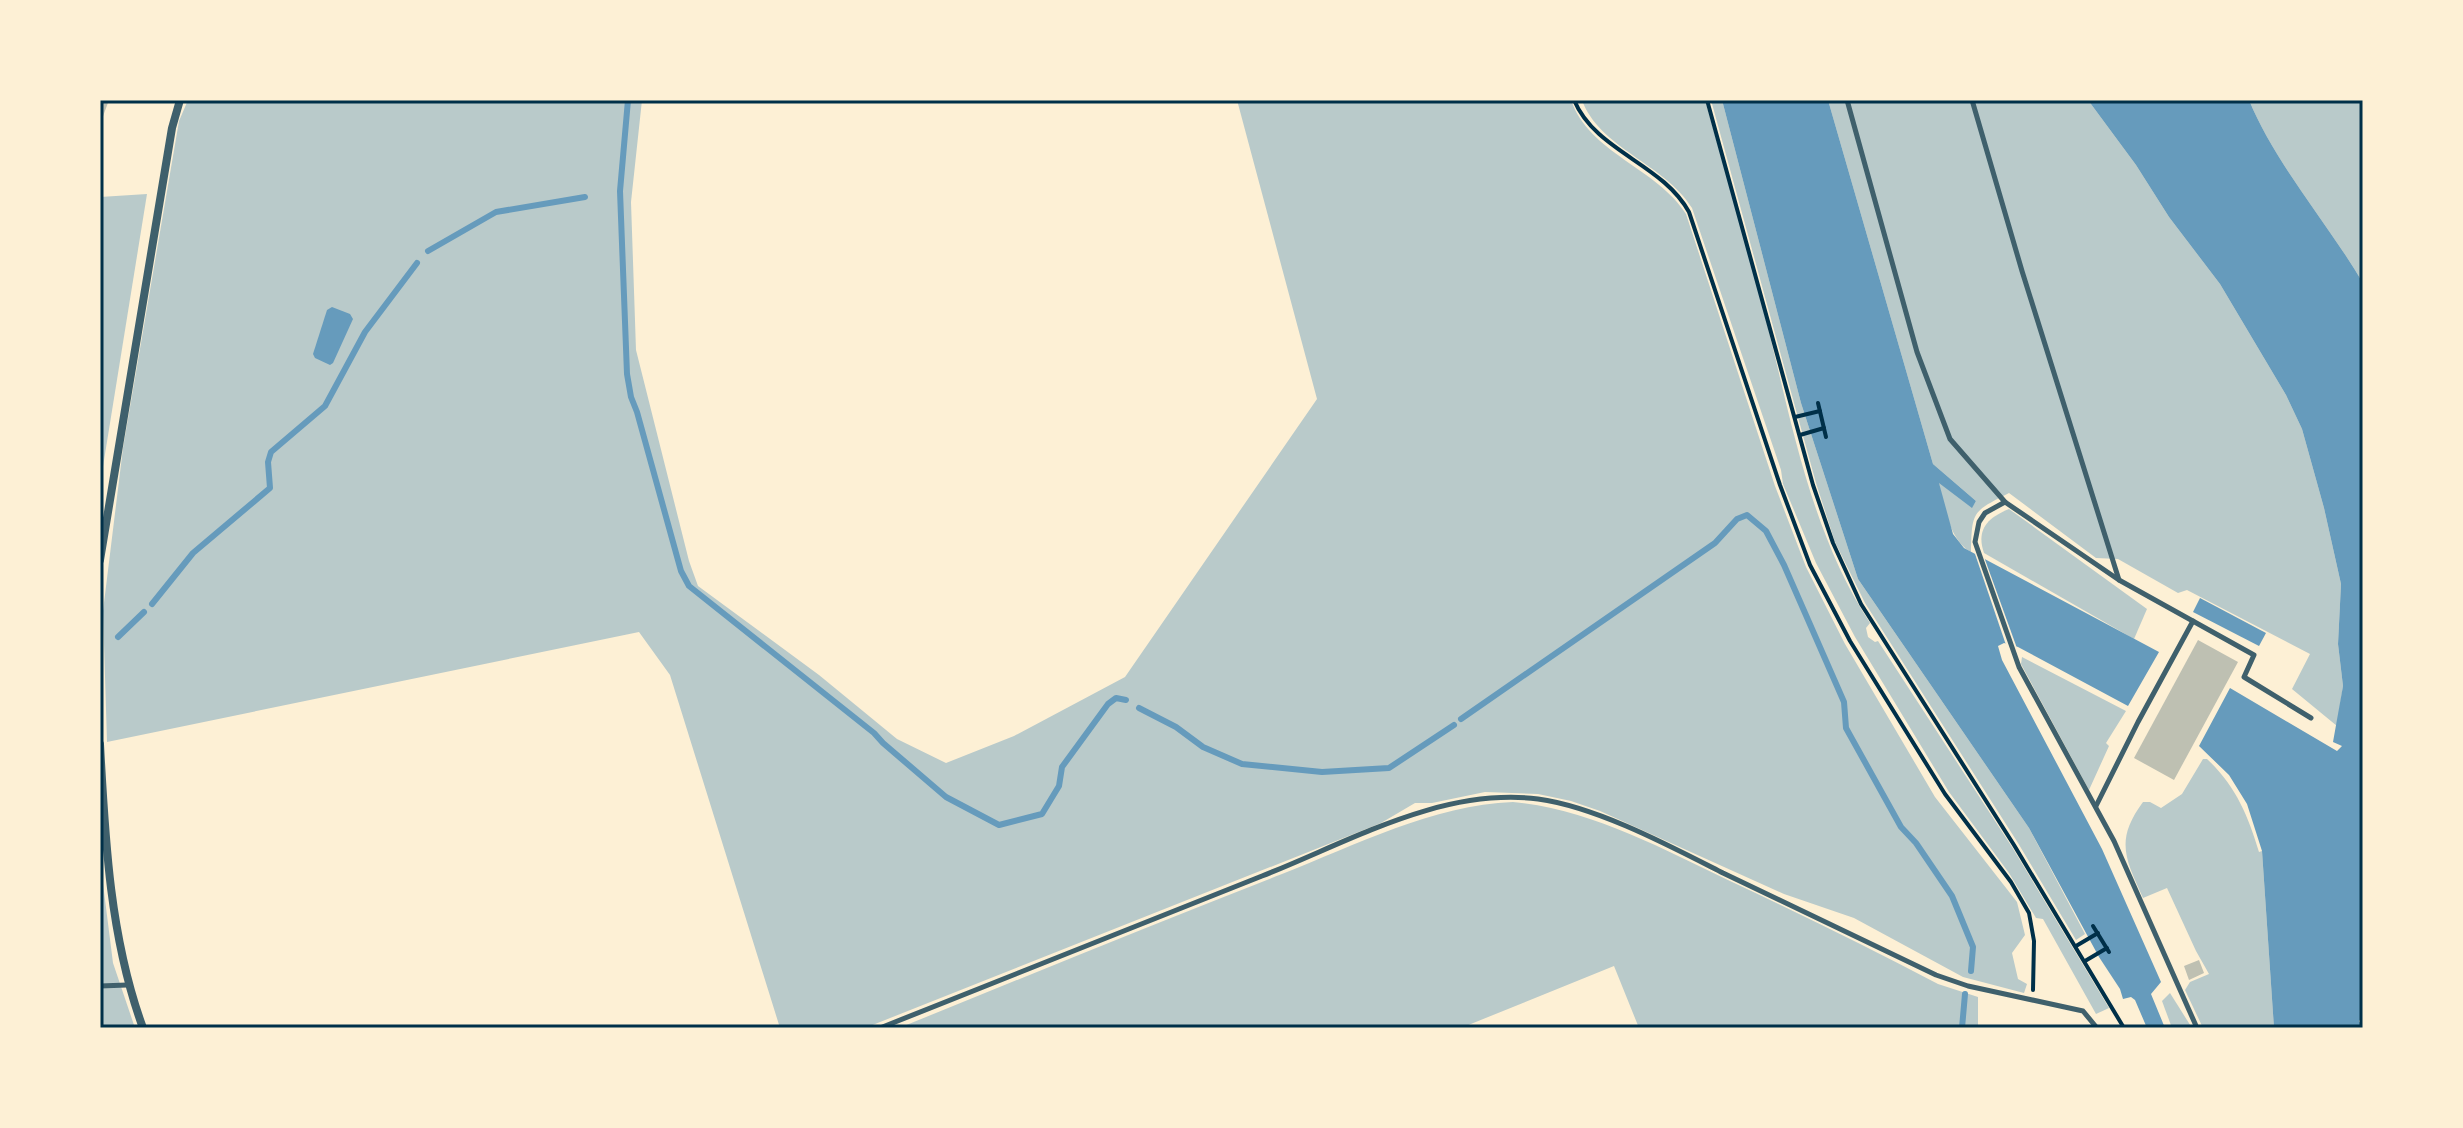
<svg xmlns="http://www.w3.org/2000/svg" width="2463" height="1128" font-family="'Golos Text',sans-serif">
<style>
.green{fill:#b9caca}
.water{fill:#669bbc}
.pier{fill:#fdf0d5}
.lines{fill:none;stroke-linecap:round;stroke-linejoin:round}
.stream{stroke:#669bbc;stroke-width:6}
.building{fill:#bec0b2}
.path{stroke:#003049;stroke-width:4}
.service{stroke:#3f606c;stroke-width:5}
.minor{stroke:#3f606c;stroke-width:8}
.neatline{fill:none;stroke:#003049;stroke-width:3}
</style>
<rect width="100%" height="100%" fill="#fdf0d5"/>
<g class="green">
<path d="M188,100H642L631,202L636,350L689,561L698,586L819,675L897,739L946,763L1014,736L1125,677L1317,399L1237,100H1571C1589,153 1657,168 1686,214L1775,486L1806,567L1845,644L1935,797L2017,902L2025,935L2012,953L2018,979L2027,984L2024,993L1963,977L1854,918L1784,894L1600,811L1571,801L1538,794L1485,792L1432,803H1415L1381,823L1351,835L865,1028H780L670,675L639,632L107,742L103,611L123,448L179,121Z"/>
<path d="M1582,100H1705C1726,175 1748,249 1767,324C1792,424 1812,535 1870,623L1866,628L1868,637L1875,642L1878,641L2012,847L2109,1008L2096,1014L2043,919L2036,918L2009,873L1949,792L1855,637L1816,563L1783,484L1781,470L1692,208C1665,164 1599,148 1582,100Z"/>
<polygon points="1711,100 1722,100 1801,403 1858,579 2029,828 2085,934 2076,940 2018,843 1865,603 1835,542 1816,483"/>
<path d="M1828,100H2088L2136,165L2169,217L2220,284L2286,395L2302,429L2324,508L2341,584L2338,644L2343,686L2337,726L2292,689L2310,654L2187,590L2178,593L2118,559L2096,558L2009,493C1972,512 1972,511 1971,552C1948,539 1945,505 1938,481L1972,507L1976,501L1933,464Z"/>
<path d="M2249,100H2361L2363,283C2327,222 2276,165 2249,100Z"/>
<polygon points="147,194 100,485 100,197"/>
<path d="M2009,509L2147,609L2134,639L1984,553C1976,530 1987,518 2009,509Z"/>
<polygon points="2022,657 2126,711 2106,743 2109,746 2089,790 2021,664"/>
<path d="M2203,759H2207C2235,785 2248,815 2259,852L2262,851L2274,1028H2203L2185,990L2190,982L2209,974L2196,951L2167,888L2143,898C2125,858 2115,840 2143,802H2150L2161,808L2182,794Z"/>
<path d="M1513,802C1590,809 1661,848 1730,881C1800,914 1869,948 1938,984L1978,997V1028H1639L1614,966L1461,1028H899C1027,976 1154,924 1282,874C1356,845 1433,805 1513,802Z"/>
<polygon points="100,860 113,963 135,1028 100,1028"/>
<polygon points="2170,993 2192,1028 2172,1028 2162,1001"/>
</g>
<g class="water">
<polygon points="1722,100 1828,100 1933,464 1976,501 1972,508 1939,483 1953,534 1964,548 2159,652 2128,706 2018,647 2004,643 1998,646 2002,660 2102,849 2161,982 2151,994 2165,1028 2147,1028 2135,1000 2131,997 2123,999 2120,989 2099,957 2029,828 1858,579 1801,403"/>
<path d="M2088,100H2249C2276,165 2327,222 2363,283V1017L2359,1021L2363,1028H2274L2262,851L2247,804L2229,775L2199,746L2230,688L2337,751L2342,746L2333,742L2343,686L2338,644L2341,584L2324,508L2302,429L2286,395L2220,284L2169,217L2136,165Z"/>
<polygon points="332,307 350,314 353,319 333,363 330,365 315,358 313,354 327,310"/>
<polygon points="2200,598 2266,633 2259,646 2193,612"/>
</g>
<polygon class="pier" points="1973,548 1983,554 2018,651 2007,648"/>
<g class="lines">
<g class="stream">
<polyline points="628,100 620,191 627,374 631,397 637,412 681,571 689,586 874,733 883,743 946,797 999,825 1042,814 1059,786 1062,767 1108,704 1116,698 1126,700"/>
<polyline points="428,251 496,212 585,197"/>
<polyline points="152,604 193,553 270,488 268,462 271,452 325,406 365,332 417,263"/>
<polyline points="118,637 144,612"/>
<polyline points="1139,708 1176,727 1203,747 1242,764 1322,772 1389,768 1454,725"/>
<polyline points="1461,719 1715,543 1737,519 1747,515 1766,531 1784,565 1844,702 1846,728 1901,827 1916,843 1952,896 1973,947 1971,971"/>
<polyline points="1962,1028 1965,994"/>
</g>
</g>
<g class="building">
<polygon points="100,100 109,100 102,119 100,118"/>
<polygon points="2198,640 2238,662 2174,780 2134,758"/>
<polygon points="2199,960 2204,973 2189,980 2184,966"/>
</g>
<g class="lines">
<g class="path">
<path d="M1574,100C1596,152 1662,163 1689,212L1780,485L1810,565L1850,641L1945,794L2011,882L2029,913L2034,941L2033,990"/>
<polyline points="1707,100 1813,485 1833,543 1861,604 2014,845 2124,1028"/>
<polyline points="1818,403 1826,437"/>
<polyline points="1795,417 1820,411"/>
<polyline points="1800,435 1824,428"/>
<polyline points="2093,926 2109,952"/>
<polyline points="2076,946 2098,933"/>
<polyline points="2085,961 2107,948"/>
</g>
<g class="service">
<polyline points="1847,100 1917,352 1950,439 2005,502"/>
<polyline points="1972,100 2022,271 2119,580"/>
<polyline points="2096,806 2138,722 2193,621"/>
<polyline points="100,986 127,985"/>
<path d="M880,1028C1007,977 1134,926 1262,876C1349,842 1441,787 1538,799C1597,807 1670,846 1723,873C1794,907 1865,941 1936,975L1968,986L2083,1011L2097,1028"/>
<polyline points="2197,1028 2114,841 2019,667 1975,542 1979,522 1985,513 2005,502 2119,580 2254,655 2244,677 2311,718"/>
</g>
<g class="minor">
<polyline points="100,560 172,128 180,100"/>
<path d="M100,744C105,839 110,938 143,1028"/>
</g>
</g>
<rect width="2463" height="1128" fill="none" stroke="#fdf0d5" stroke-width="204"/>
<rect x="102" y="102" width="2259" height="924" class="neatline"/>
</svg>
